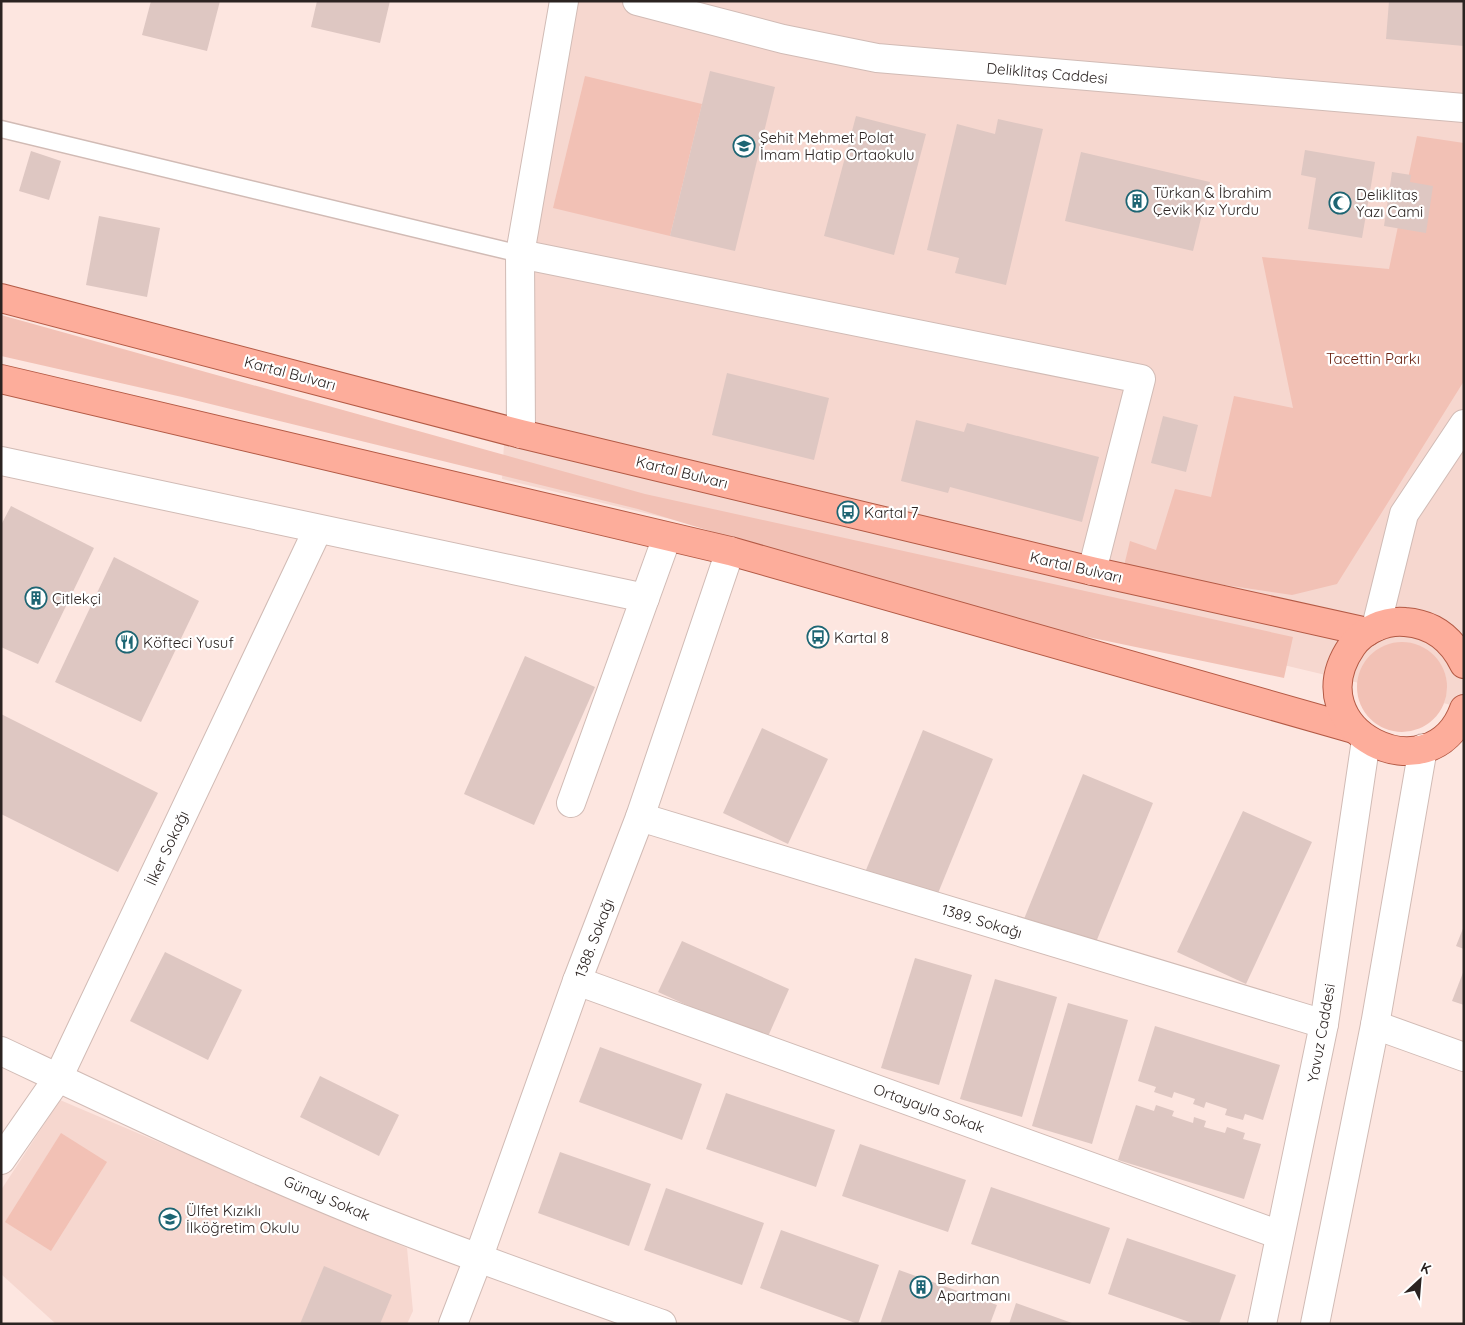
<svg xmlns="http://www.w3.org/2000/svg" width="1465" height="1325" font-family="Quicksand,sans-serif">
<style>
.built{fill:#f6d7cf}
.green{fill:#f2c1b5}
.building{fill:#dec7c2}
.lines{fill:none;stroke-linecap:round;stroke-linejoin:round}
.service-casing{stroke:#d1bbb5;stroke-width:19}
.minor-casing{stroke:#d1bbb5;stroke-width:30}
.tertiary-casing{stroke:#d1bbb5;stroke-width:30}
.primary-casing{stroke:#b35a45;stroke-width:30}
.service{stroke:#fff;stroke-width:16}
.minor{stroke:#fff;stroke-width:28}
.tertiary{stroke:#fff;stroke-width:28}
.primary{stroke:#fdad9b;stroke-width:28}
.labels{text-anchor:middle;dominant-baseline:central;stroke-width:4.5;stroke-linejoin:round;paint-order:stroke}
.street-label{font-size:15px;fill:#2b2321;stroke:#fff}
.poi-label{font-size:15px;fill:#2b2321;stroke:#fff;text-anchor:start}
.park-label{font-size:15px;fill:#641b0a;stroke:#fff}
</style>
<rect width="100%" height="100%" fill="#fde6e0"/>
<g class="built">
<polygon points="571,1 1464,1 1464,708 502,479 517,214"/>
<polygon points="60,1100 407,1248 413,1311 407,1324 56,1324 1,1274 1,1190"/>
</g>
<g class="green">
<polygon points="585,76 702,104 670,236 553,208"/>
<polygon points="1417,136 1464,143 1464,381 1337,584 1292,595 1123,570 1130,541 1156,550 1175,489 1211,497 1234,396 1293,408 1262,257 1389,269"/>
<polygon points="1,315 645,494 1293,637 1284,678 992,617 638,509 182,397 1,356"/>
<circle cx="1402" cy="687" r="45"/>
<polygon points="61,1133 107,1162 51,1251 5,1222"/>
</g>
<g class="building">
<polygon points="151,1 220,1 207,51 142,35"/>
<polygon points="317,1 390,1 380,43 311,27"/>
<polygon points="1389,1 1464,1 1464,46 1386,39"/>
<polygon points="710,71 775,87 735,251 670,236"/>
<polygon points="856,116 926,134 894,255 824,236"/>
<polygon points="998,119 1043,129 1006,285 955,273 959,258 927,250 957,124 995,134"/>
<polygon points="1305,150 1375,162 1362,238 1308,229 1316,178 1301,175"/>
<polygon points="31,151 61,161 49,200 19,191"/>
<polygon points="1081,152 1210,182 1193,251 1065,221"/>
<polygon points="1392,172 1411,175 1410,182 1433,186 1426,233 1384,226"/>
<polygon points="99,216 160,228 147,297 86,285"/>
<polygon points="727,373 829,398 814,460 712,435"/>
<polygon points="1163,416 1198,425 1186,472 1151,463"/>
<polygon points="916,420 964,432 967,423 1099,457 1082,522 950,487 948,493 901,481"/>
<polygon points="11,506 94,548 38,664 1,647 1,525"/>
<polygon points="114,557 199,601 141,722 55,682"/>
<polygon points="525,656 595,687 534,825 464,794"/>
<polygon points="1,714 158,793 118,872 1,814"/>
<polygon points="762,728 828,759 788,844 723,813"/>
<polygon points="923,730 993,759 934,903 864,875"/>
<polygon points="1083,774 1153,803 1094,947 1024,919"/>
<polygon points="1243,811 1312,842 1246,984 1177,952"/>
<polygon points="1464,926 1464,949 1456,946"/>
<polygon points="682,941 789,989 766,1041 658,992"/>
<polygon points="165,952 242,990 208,1060 130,1021"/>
<polygon points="915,958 972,975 939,1085 881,1068"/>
<polygon points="1464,970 1464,1005 1452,1001"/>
<polygon points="995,979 1057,997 1022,1117 960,1099"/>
<polygon points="1068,1003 1128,1020 1092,1144 1032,1126"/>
<polygon points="1155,1026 1280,1065 1263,1120 1245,1114 1243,1120 1225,1115 1227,1109 1206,1102 1204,1108 1199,1106 1193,1104 1195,1099 1174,1092 1172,1098 1154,1092 1156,1087 1138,1081"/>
<polygon points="600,1047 702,1084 682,1140 579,1102"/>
<polygon points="320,1076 399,1115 379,1156 300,1117"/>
<polygon points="726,1093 835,1130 816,1187 706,1149"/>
<polygon points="1136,1105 1154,1111 1156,1105 1174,1111 1172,1116 1193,1123 1194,1117 1206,1121 1204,1127 1225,1133 1227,1127 1245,1133 1243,1139 1261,1144 1244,1199 1118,1160"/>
<polygon points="860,1144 966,1180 948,1232 842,1196"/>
<polygon points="560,1152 651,1184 629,1246 538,1213"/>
<polygon points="991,1187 1110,1228 1090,1284 971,1244"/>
<polygon points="666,1188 764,1223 742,1285 644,1250"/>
<polygon points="781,1230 879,1265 858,1324 760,1288"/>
<polygon points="1127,1238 1236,1275 1219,1324 1195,1324 1108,1294"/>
<polygon points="324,1266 392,1295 380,1324 300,1324"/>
<polygon points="899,1270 997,1305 990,1324 880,1324"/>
<polygon points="1016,1303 1072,1323 1072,1324 1009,1324"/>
</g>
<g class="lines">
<g class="service-casing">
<polyline id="service" points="1,129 520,254"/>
</g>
<g class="minor-casing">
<g id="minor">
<polyline points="520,254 1141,379 1092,571"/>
<polyline points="521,434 520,254 564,1"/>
<polyline points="1,461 645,598"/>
<polyline points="571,803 667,537"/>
<polyline points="640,817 1324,1024"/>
<polyline points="577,981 1280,1235"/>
<polyline points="1375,1025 1464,1057"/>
<path d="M1,1051C120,1107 239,1164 360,1213C460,1253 561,1288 662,1324"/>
<polyline points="1,1160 58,1078 318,529"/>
<polyline points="453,1324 478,1259 577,981 640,817 730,551"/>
</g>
</g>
<g class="tertiary-casing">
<g id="tertiary">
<polyline points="637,1 783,39 877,58 1464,108"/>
<polyline points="1376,627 1404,514 1464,424"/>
<polyline points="1262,1324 1324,1024 1366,740"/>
<polyline points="1315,1324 1375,1025 1423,748"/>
</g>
</g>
<g class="primary-casing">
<g id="primary">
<polyline points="1,298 521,434 1092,571 1367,632"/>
<polyline points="1,379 730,551 1354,729"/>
<path d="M1464,664C1452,639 1433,624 1405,622C1386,620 1363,630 1352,646C1293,731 1432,798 1464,709"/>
</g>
</g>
<use href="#service" class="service"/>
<use href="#minor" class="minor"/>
<use href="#tertiary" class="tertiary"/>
<use href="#primary" class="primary"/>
</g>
<defs>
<g id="school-ring" transform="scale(1.125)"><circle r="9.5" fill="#fff" stroke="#1d6573" stroke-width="1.5"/><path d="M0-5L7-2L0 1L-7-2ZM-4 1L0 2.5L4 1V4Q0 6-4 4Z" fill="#1d6573"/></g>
<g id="building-ring" transform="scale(1.125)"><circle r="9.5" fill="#fff" stroke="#1d6573" stroke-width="1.5"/><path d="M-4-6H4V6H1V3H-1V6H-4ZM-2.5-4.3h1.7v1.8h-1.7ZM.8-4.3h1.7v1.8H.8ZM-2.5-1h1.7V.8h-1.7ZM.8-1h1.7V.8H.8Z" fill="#1d6573"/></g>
<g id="mosque-ring" transform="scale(1.125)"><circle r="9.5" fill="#fff" stroke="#1d6573" stroke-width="1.5"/><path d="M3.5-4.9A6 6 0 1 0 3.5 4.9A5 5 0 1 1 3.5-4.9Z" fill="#1d6573"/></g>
<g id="bus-ring" transform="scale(1.125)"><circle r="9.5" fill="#fff" stroke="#1d6573" stroke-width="1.5"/><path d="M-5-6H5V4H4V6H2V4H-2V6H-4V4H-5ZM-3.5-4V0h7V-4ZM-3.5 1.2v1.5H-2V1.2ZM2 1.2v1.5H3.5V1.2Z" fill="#1d6573"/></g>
<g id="restaurant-ring" transform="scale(1.125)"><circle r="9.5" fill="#fff" stroke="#1d6573" stroke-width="1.5"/><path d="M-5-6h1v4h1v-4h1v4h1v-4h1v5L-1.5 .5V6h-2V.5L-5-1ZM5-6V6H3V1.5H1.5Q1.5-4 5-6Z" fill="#1d6573"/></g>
</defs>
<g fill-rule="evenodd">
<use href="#school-ring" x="744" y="146"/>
<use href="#building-ring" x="1137" y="201"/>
<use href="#mosque-ring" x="1340" y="203"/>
<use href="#bus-ring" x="848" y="512"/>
<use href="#building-ring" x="36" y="598"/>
<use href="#bus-ring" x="818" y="637"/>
<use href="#restaurant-ring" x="127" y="642"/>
<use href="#school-ring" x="170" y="1219"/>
<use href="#building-ring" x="921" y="1287"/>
</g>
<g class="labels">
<g class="street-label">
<text transform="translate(1047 73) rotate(5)">Deliklitaş Caddesi</text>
<text transform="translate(290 373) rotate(15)">Kartal Bulvarı</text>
<text transform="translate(682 472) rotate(14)">Kartal Bulvarı</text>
<text transform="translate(1076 567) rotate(13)">Kartal Bulvarı</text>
<text transform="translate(167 848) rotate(-65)">İlker Sokağı</text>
<text transform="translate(982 921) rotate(17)">1389. Sokağı</text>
<text transform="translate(594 938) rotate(-69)">1388. Sokağı</text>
<text transform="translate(1321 1033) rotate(-80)">Yavuz Caddesi</text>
<text transform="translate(929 1108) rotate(20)">Ortayayla Sokak</text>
<text transform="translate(327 1198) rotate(23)">Günay Sokak</text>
</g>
<g class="poi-label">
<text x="760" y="137">Şehit Mehmet Polat<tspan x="760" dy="17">İmam Hatip Ortaokulu</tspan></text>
<text x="1153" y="192">Türkan &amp; İbrahim<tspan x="1153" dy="17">Çevik Kız Yurdu</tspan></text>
<text x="1356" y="194">Deliklitaş<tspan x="1356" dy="17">Yazı Cami</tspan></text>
<text x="864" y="512">Kartal 7</text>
<text x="52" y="598">Çitlekçi</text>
<text x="834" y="637">Kartal 8</text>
<text x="143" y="642">Köfteci Yusuf</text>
<text x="186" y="1210">Ülfet Kızıklı<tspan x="186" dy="17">İlköğretim Okulu</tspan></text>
<text x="937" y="1278">Bedirhan<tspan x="937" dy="17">Apartmanı</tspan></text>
</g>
<g class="park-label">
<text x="1373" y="358">Tacettin Parkı</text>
</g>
</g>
<rect width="1465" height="1325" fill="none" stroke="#2b2321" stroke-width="5"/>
<g transform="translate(1420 1280) rotate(26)" stroke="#ffffff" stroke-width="4" paint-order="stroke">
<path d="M0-4L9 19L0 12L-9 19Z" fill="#2b2321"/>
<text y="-8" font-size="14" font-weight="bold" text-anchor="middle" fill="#2b2321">K</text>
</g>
</svg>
